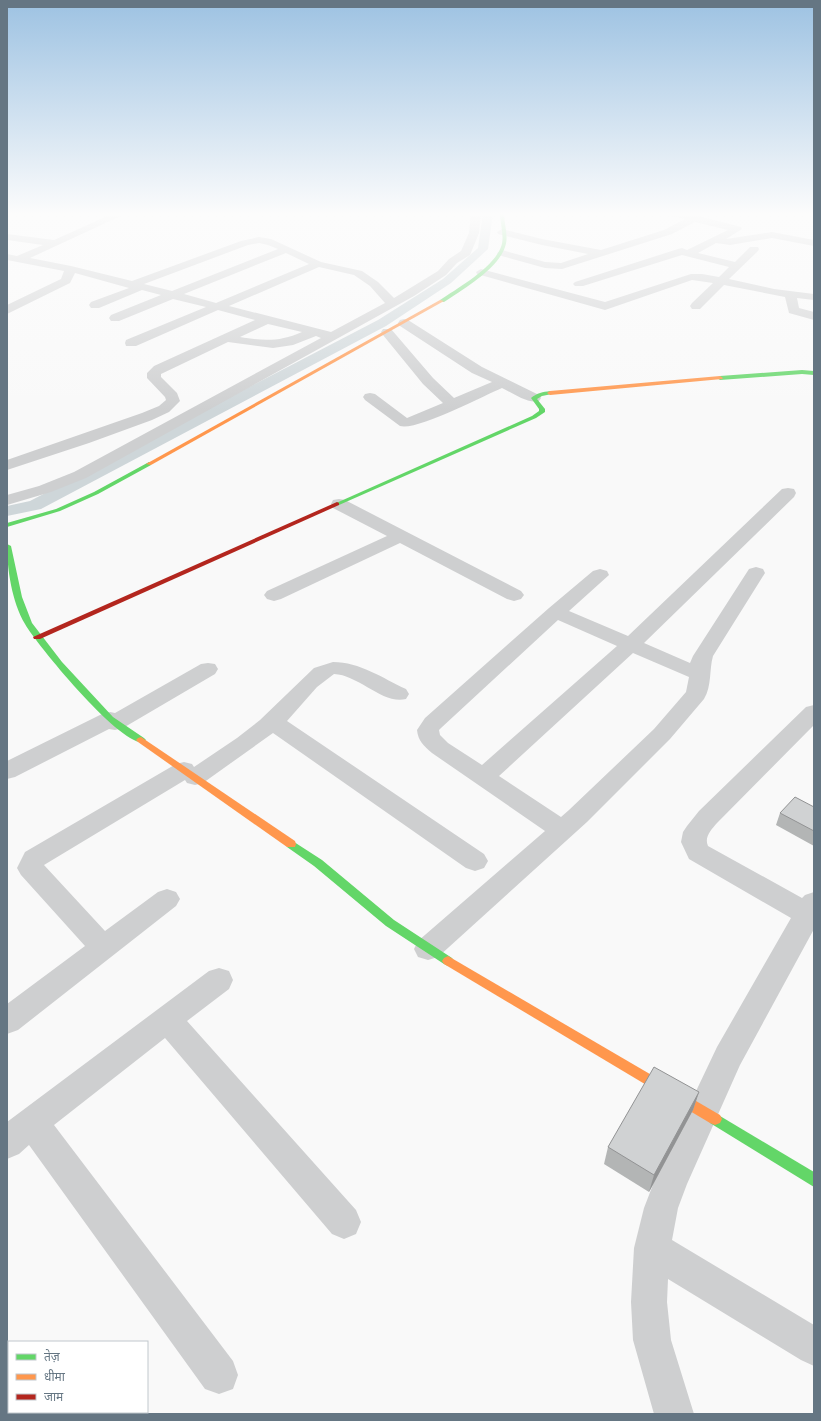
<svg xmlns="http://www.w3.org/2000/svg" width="821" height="1421" font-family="Cabin,'Noto Sans Devanagari',sans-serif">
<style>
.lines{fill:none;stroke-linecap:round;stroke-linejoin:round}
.canal{fill:#ced6d9;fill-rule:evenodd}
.street{fill:#cecfd0;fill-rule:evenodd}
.fast{fill:#63d668;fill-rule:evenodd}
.slow{fill:#ff974d;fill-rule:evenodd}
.jam{fill:#b3261e;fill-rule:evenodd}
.wall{fill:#b3b5b5}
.shaded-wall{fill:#929394}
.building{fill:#d0d2d3;stroke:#929394}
</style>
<rect width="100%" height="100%" fill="#f9f9f9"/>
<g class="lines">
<polygon class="canal" points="483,213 493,213 488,249 451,283 386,326 41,509 7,516 7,506 30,501 378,320 443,279 478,248"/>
<g class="street">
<path d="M114,213H127L30,258L71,266L132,281L241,241L259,237L271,239L321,262L362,271L378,282L394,298L438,271L449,259L461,251L469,233L471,213H481L479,233L470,255L457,263L446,275L414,296L86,478L51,492L7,505V495L39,486L74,472L321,338L316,336L293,345L273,348L228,342L161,374V377L177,393L180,401L169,412L152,420L89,443L7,470V460L142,413L159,406L166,400L165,397L147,378V373L154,366L255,320L218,310L136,346H126L125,343L126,340L206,307L173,299L119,321H111L109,318L111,315L161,295L142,290L99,308H91L89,305L91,302L129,288L75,273L70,283L7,314V305L61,279L64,271L7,260V254L17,256L43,245L7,240V234L54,240ZM259,243L268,245L278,249L172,291L144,284L248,245ZM286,253L309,264L216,303L184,294ZM319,267L354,275L370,286L385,303L331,332L229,306ZM268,324L302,332C279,342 264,341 240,337Z"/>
<polygon points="666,213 695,215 741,227 742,229 726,239 772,232 814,240 814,246 772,238 730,245 716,243 698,253 735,262 750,247 758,247 759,249 758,251 729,279 774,289 814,294 814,300 797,298 799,308 814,312 814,320 789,313 785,297 724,285 700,309 692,309 690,306 692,303 713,283 692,280 605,310 477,274 476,272 481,269 605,302 691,274 702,274 719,277 729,267 682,255 583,286 575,286 573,284 575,282 678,249 682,248 687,250 728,230 695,222 672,234 562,269 545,268 498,255 497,253 502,250 545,262 561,263 588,254 542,245 498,234 497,232 502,229 542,239 601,250 664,230 685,219 668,215"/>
<path d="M404,319L408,320L482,367L539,395L541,398L539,401C527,404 513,393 502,388C483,396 417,431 400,426L365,400L363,397L365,394L370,393L375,394L407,418L443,403L423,384L383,335L381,332L383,329H391L433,378L454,398L492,382L472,373L400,326L398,323L400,320Z"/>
<path d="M788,488L794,489L796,493L794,497L644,643L690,663L693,656L749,569L756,567L763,569L765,573L713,656C709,670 712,686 704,699L670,739L587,822L438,957L428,960L418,957L414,949L418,941L545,831L432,753C424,746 418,741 417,730L425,718L549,608L593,571L600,569L607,571L609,575L569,611L628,636L782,489ZM558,620L617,646L482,765L448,743L440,735L439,730L441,728ZM633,653L689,677L686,692L654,729L569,810L561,817L499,776Z"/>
<polygon points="339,499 345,500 521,591 524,595 521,599 514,601 507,599 400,543 281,599 274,601 267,599 264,595 267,591 387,536 333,508 331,504 333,500"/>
<path d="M333,662C360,662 382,678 406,689L409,694L406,699C383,705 359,675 334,674L317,687L287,721L484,854L488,861L484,868L475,871L466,868L273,733L203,783L195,785L187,783L185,780L44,865L105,931L158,892L167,889L176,892L180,899L176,906L18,1030L7,1034V1004L85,946L21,875L17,868L25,852L176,764L184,762L192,764L194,767L237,738L260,720L314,668Z"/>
<polygon points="208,663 215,664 218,669 215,674 123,728 115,730 109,729 15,777 7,779 7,761 102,714 110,712 115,713 201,664"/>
<path d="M814,705V725L717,823C711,830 704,837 708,846L802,898L805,895L814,892V929L740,1065L687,1184L678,1208L672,1240L814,1325V1366L801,1360L668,1279L667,1302L671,1340L694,1414H654L633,1340L631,1302L634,1248L644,1208L659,1169L717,1047L791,918L689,859L681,842L683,832L687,826L699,811L806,707Z"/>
<polygon points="219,968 229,971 233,980 229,989 187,1021 356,1210 361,1222 356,1234 344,1239 332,1234 165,1038 54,1125 233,1361 238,1375 233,1389 219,1394 205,1389 29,1145 19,1154 7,1159 7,1122 209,971"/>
</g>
<g class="fast">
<path d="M500,213H504C504,224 509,237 505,247C498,269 462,290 444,302H440V300C458,288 493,268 501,247C505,237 500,224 500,213Z"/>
<polygon points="802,370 814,371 814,375 802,374 720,380 717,378 720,376"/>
<path d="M550,391L552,392V394L542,396L537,399L545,409V412L536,418L339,505H335L334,504L532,416L539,411V409L531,398C537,393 543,392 550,391Z"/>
<polygon points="149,462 151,463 151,465 98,494 60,511 7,527 7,523 56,509 94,492"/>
<path d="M7,544L11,546L22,597L32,623L62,662L113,717L144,738L146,740L144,742C122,748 37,645 25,624C12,602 7,569 7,544Z"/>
<polygon points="291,840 322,860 394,920 452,958 454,961 452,964 448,966 444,964 386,926 314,866 287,847 286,844 287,841"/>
<polygon points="715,1113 814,1172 814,1187 710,1123 708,1119 710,1115"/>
</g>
<g class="slow">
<polygon points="440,300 444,301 151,465 146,464"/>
<polygon points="720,376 723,378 722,379 550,395 547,393 550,391"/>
<polygon points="141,737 295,841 296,844 295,847 287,847 138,742 136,740 138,738"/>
<polygon points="448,956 720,1115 722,1119 720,1123 715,1125 710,1123 444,964 442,961 444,958"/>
</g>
<polygon class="jam" points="337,502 339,503 339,505 40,639 34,639 33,637"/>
</g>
<g class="wall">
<polygon points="814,807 814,846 776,825 780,813"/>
<polygon points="699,1092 693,1110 649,1192 604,1164 608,1147"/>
</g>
<polygon class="shaded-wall" points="699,1092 693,1110 649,1192 654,1175"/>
<g class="building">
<polygon points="795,797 814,807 814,831 780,813"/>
<polygon points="654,1067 699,1092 654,1175 608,1147"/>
</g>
<linearGradient id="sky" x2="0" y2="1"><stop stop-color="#9dc2e2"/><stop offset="0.52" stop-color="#fcfcfc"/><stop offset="1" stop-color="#fcfcfc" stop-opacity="0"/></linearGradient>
<rect width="821" height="412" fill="url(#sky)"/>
<rect width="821" height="1421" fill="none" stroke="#657683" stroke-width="16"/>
<rect x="8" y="1341" width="140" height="72" fill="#ffffff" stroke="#c1c8cd"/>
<rect x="16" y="1354" width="20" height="6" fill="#63d668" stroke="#c1c8cd"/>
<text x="44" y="1361" font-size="12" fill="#657683">तेज़</text>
<rect x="16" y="1374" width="20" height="6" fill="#ff974d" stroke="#c1c8cd"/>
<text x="44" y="1381" font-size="12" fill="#657683">धीमा</text>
<rect x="16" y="1394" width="20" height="6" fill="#b3261e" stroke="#c1c8cd"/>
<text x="44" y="1401" font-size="12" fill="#657683">जाम</text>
</svg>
